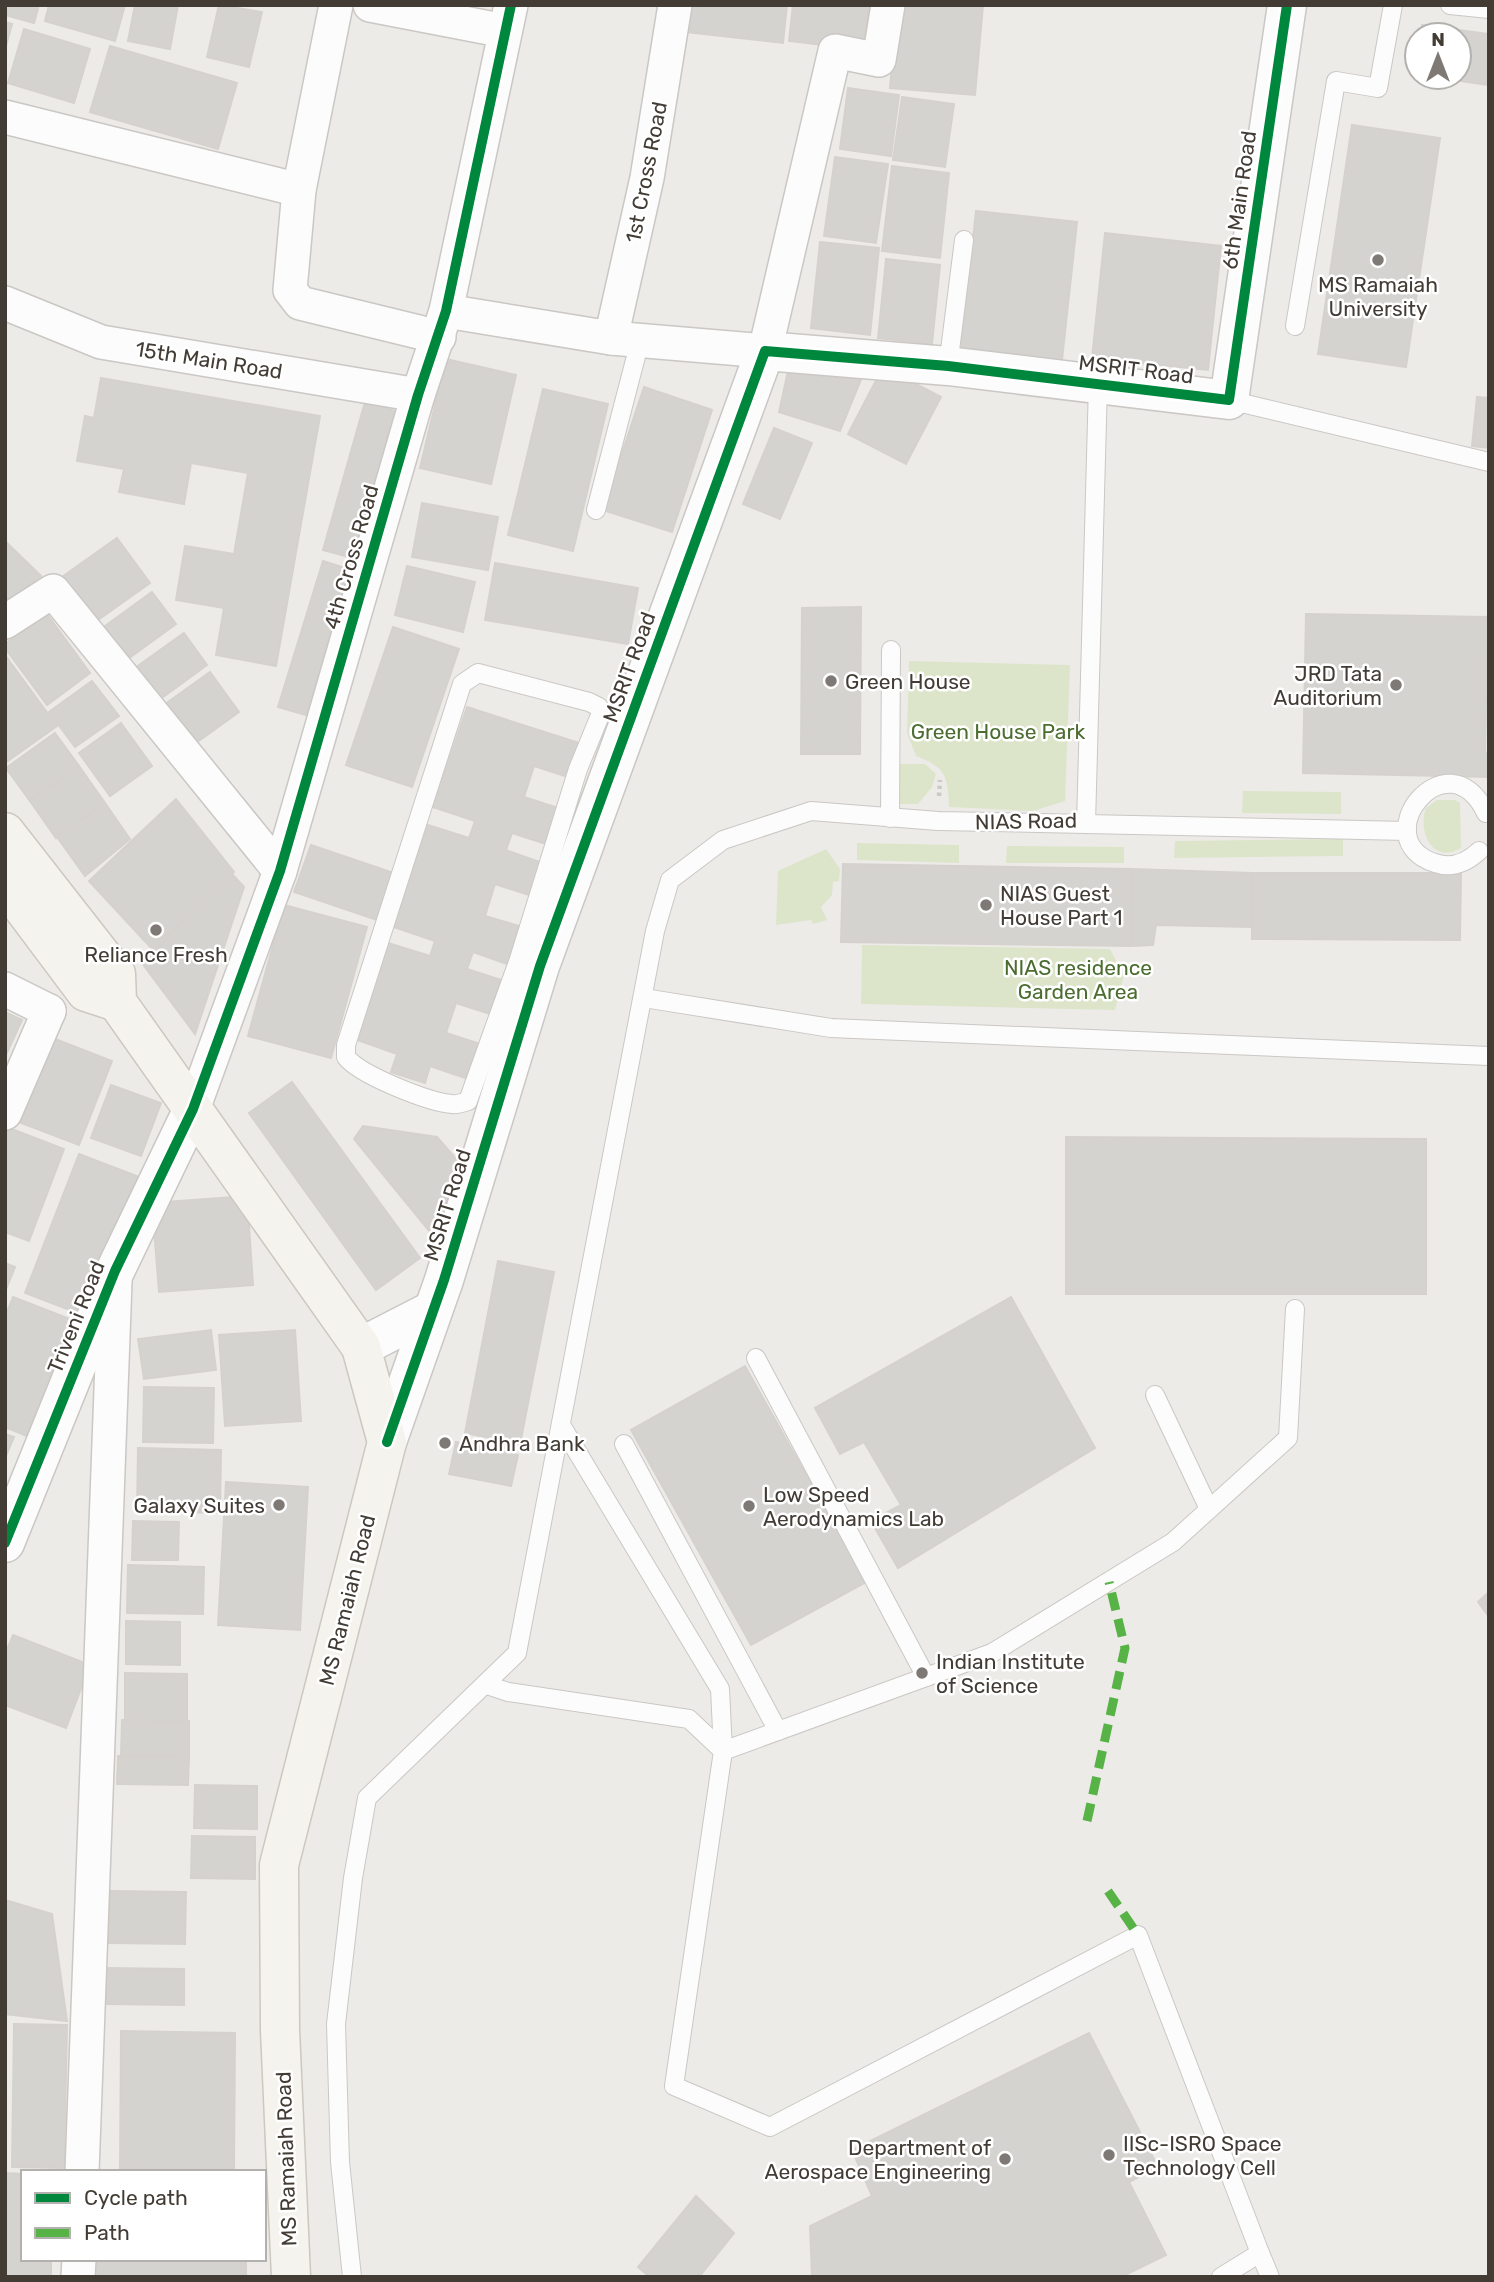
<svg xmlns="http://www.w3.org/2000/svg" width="1494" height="2282" font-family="Rubik,sans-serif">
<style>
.green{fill:#dce5ca}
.building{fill:#d5d3cf;stroke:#d5d2ce;stroke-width:2}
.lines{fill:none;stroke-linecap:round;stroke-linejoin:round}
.service-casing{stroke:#cac7c4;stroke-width:20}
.minor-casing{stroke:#cac7c4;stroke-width:36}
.tertiary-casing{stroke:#cac7c4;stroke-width:41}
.secondary-casing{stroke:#ccc7bf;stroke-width:41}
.path{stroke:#cccac6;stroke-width:4.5;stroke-dasharray:3.5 3.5;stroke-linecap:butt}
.service{stroke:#fcfcfc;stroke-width:18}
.minor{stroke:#fcfcfc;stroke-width:33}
.tertiary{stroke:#fcfcfc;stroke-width:38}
.secondary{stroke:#f5f3ee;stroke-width:38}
.quiet{stroke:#57b346;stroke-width:9;stroke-dasharray:18 9;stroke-linecap:butt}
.cycleway-casing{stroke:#fff;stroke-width:15}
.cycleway{stroke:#00873e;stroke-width:10}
.poi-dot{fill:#7e7974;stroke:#fff;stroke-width:2.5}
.labels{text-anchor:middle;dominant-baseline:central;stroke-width:5;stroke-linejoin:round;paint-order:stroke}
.street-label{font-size:21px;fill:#423c35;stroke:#fff}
.poi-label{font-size:21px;fill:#423c35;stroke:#fff;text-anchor:start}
.park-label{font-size:21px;fill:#4b6d30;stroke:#fff}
</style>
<rect width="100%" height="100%" fill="#edebe8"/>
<g class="green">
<path d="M909,661L1070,665L1065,801L1033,811L949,807C948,775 945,767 916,756L907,733Z"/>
<polygon points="898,764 925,764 936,774 932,787 918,804 898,804"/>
<polygon points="1243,791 1341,792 1341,814 1242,813"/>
<path d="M1437,800H1455L1460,803L1461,848C1433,865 1417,832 1426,808Z"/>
<polygon points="1343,839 1343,856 1174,858 1175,841"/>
<polygon points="857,843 959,845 959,863 857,860"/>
<polygon points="1007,846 1124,847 1124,863 1006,863"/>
<polygon points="826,849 840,869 839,881 833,882 832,895 821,907 827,920 813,924 811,920 776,925 778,871"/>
<polygon points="862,945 1110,949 1124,976 1115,1010 861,1004"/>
</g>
<g class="building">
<polygon points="5,5 39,5 34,23 5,15"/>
<polygon points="49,5 125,5 115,41 45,21"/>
<polygon points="135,5 178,5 170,49 128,41"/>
<polygon points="219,5 262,12 249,67 207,57"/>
<polygon points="690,5 787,5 783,43 687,32"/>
<polygon points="793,5 869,7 863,50 789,41"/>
<polygon points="897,5 983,5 975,95 890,88"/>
<polygon points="5,22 12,24 5,50"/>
<polygon points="1422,25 1489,34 1489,85 1433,77 1459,77 1459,35 1421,35"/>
<polygon points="24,29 90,49 74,103 8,83"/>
<polygon points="110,46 237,83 218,149 90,112"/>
<polygon points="848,88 899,95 891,156 840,149"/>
<polygon points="902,97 954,104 945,167 893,160"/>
<polygon points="1352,125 1440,138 1406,367 1318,354"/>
<polygon points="835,157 888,164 876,243 824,236"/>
<polygon points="892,166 949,173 940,258 882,251"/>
<polygon points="976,211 1077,222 1062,360 961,349"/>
<polygon points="1105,233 1221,246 1208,370 1092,358"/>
<polygon points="820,242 879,248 870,335 811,328"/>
<polygon points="886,259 940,265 932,344 878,338"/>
<polygon points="446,359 516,375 491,484 420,468"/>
<polygon points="790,362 862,377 840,431 779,412"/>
<polygon points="883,367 941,397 906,464 848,434"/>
<polygon points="101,378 320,416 276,666 216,655 224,608 176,600 185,546 234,554 248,473 191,463 184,504 119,492 124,469 77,461 85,416 94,418"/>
<polygon points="644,387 712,410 672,532 603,510"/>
<polygon points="543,389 608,404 573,551 508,535"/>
<polygon points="1477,397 1489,398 1489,448 1472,446"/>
<polygon points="365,402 395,411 353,558 323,550"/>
<polygon points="774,428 812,443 780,519 743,504"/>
<polygon points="422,503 498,517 488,570 412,557"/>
<polygon points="117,538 150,583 95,622 62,577"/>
<polygon points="5,541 41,576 5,604"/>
<polygon points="323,561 351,570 306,715 278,707"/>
<polygon points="495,563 638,588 628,644 485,620"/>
<polygon points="407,566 475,582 463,632 395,615"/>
<polygon points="152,592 176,624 125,661 101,629"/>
<polygon points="861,607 860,754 801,754 802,608"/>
<polygon points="47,614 90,673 47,705 5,648 5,644"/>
<polygon points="1306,614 1488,617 1485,753 1489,753 1489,777 1303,773"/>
<polygon points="393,627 459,649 412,787 346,765"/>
<polygon points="184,633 207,665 152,705 128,673"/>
<polygon points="5,655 57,726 5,763"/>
<polygon points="210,672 239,712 186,750 157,710"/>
<polygon points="92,681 119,716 75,747 49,712"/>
<polygon points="467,707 579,743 568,777 534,766 524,797 558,808 546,844 512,833 506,850 540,862 529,895 495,884 485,916 519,926 507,964 473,952 467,969 501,980 490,1014 456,1003 446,1033 480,1044 468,1079 430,1066 425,1083 391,1072 397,1054 357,1040 388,943 430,956 435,941 394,927 428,825 469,838 475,821 433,807"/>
<polygon points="121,723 152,766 110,796 79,753"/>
<polygon points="55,733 79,766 30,801 6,768"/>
<polygon points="79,766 105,803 56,838 30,801"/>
<polygon points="176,799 234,872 154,951 89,881"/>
<polygon points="105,803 130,839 85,876 57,837"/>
<polygon points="311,845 394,873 377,920 294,892"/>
<polygon points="843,864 1131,869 1131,946 841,942"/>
<polygon points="1131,869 1252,873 1250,927 1156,925 1153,945 1131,946"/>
<polygon points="1252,873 1461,873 1460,940 1252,939"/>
<polygon points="232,874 244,887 195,1034 142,963"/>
<polygon points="284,905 367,927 331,1058 248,1036"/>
<polygon points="5,1012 22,1020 5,1057"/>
<polygon points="50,1037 112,1061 79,1145 16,1121"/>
<polygon points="292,1082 420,1258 376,1290 249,1113"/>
<polygon points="111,1085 161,1103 141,1156 91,1138"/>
<polygon points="363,1126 437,1137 458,1161 450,1233 435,1238 354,1139"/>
<polygon points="9,1128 64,1149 29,1241 5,1232 5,1138"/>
<polygon points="1066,1137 1426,1139 1426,1294 1066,1294"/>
<polygon points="79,1154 142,1178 88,1317 25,1293"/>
<polygon points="247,1196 253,1285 159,1292 152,1203"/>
<polygon points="498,1261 554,1272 520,1444 465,1433"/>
<polygon points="5,1263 15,1267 5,1292"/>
<polygon points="13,1297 75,1321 29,1437 5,1427 5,1317"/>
<polygon points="1011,1297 1095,1448 898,1568 871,1521 901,1505 864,1442 840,1454 815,1408"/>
<polygon points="211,1330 216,1370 144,1379 138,1339"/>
<polygon points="295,1330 301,1421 225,1426 219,1335"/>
<polygon points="745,1366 866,1582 751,1645 631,1430"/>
<polygon points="144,1387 214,1388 213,1443 143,1442"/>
<polygon points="5,1434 14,1437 5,1458"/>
<polygon points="456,1442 518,1455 511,1486 449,1474"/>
<polygon points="138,1448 221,1450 220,1513 137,1511"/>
<polygon points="226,1482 308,1487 300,1630 218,1625"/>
<polygon points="133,1521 179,1522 178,1560 132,1560"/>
<polygon points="128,1565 204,1567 203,1614 127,1613"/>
<polygon points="1489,1592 1489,1617 1478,1602"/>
<polygon points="126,1621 180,1622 180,1665 126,1664"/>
<polygon points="13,1635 90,1665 66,1728 5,1705 5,1655"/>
<polygon points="125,1673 187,1674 187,1721 125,1720"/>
<polygon points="122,1720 189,1721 189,1757 121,1756"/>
<polygon points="118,1756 189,1757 188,1785 117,1784"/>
<polygon points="195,1785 257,1786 257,1829 194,1828"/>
<polygon points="192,1836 255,1837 255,1879 191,1878"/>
<polygon points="110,1891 186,1892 185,1944 109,1943"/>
<polygon points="5,1900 52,1914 67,2021 5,2014"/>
<polygon points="106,1968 184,1969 184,2005 106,2004"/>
<polygon points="14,2024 67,2025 64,2168 12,2167"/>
<polygon points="121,2031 235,2033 234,2169 120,2168"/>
<polygon points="1089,2033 1158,2167 1129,2182 1166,2255 1121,2277 812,2277 810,2226 872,2196 852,2150"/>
<polygon points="5,2173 23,2174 23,2259 51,2259 51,2277 5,2277"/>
<polygon points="696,2196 734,2233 699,2277 650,2277 638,2267"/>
<rect x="87" y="2259" width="159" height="18"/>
</g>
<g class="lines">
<g class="service-casing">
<g id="service">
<polyline points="1450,5 1489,9"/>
<polyline points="1295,326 1336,81 1378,88 1393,5"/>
<polyline points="948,366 964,240"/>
<polyline points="1229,400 1489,462"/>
<polyline points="596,510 640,341"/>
<polyline points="890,818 891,650"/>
<polyline points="1086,824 1407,831"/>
<path d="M1479,851C1466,863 1452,869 1435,863C1363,840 1447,733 1486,813"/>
<path d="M519,959L578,769L601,713L599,707L589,702L478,673L462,684L346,1045V1057C360,1075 428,1102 452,1104C457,1105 462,1103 468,1101L519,959L540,966"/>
<polyline points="644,998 831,1028 1489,1056"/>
<polyline points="756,1358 926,1677"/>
<polyline points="1155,1395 1209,1509"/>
<polyline points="561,1425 720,1689 723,1751 992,1653 1173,1542 1288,1438 1295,1309"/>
<polyline points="624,1444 778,1731"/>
<polyline points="487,1685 508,1692 689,1719 723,1751 674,2086 770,2127 1138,1935 1260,2253"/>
<polyline points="352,2277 340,2162 336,2024 353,1878 367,1798 517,1653 655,931 670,880 723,840 811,811 938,821 1086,824 1098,384"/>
<polyline points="1221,2277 1260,2253 1270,2277"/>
</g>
</g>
<g class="minor-casing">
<g id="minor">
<polyline points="336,5 299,190 290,290 300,303 439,337"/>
<polyline points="370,5 505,31"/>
<polyline points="5,117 299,190"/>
<polyline points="5,303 101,342 418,395"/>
<polyline points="446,311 611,338 765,351 835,51 879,60 888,5"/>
<polyline points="611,338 647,178 675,5"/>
<polyline points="5,622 53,591 280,871"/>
<polyline points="5,989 49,1011"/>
<polyline points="193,1109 280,871 418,395 446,311 511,5"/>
<polyline points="5,1113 49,1011"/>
<polyline points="82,2172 115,1282"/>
<polyline points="78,2277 79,2259"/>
</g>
</g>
<g class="tertiary-casing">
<g id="tertiary">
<polyline points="361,1347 433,1310"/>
<polyline points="387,1442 444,1280 540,966 765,351 948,366 1229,400 1287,5"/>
<polyline points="5,1543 115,1271 193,1109"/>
</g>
</g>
<g class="secondary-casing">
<g id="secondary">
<polyline points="5,832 116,974 117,1002 361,1347 387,1442 279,1865 280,2030 291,2277"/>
<polyline points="5,884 86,992 117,1002"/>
</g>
</g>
<polyline class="path" points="939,796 940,780"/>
<use href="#service" class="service"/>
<use href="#minor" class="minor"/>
<use href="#tertiary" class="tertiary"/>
<use href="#secondary" class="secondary"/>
<g class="quiet">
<polyline points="1087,1821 1125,1648 1109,1582"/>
<polyline points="1108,1891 1138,1935"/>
</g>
<g class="cycleway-casing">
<g id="cycleway">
<polyline points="387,1442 444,1280 540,966 765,351 948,366 1229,400 1287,5"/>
<polyline points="5,1543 115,1271 193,1109 280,871 418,395 446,311 511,5"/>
</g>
</g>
<use href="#cycleway" class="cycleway"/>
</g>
<g class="poi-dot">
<circle cx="1378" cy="260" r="7"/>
<circle cx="831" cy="681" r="7"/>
<circle cx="1396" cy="685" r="7"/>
<circle cx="986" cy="905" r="7"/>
<circle cx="156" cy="930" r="7"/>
<circle cx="445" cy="1443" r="7"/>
<circle cx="279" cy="1505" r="7"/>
<circle cx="749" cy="1506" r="7"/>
<circle cx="922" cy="1673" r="7"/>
<circle cx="1109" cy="2155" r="7"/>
<circle cx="1005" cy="2159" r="7"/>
</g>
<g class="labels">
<g class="street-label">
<text transform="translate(646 172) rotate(-79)">1st Cross Road</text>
<text transform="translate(1239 200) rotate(-82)">6th Main Road</text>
<text transform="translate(209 360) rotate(9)">15th Main Road</text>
<text transform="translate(1136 369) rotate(7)">MSRIT Road</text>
<text transform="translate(351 557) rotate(-74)">4th Cross Road</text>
<text transform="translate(629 667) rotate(-70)">MSRIT Road</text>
<text transform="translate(1026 821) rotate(-1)">NIAS Road</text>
<text transform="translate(447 1205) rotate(-73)">MSRIT Road</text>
<text transform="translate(76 1317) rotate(-68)">Triveni Road</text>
<text transform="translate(347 1600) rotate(-76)">MS Ramaiah Road</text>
<text transform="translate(286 2159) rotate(-92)">MS Ramaiah Road</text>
</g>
<g class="poi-label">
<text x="1378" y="284" text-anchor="middle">MS Ramaiah<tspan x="1378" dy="24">University</tspan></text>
<text x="1382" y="673" text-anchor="end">JRD Tata<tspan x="1382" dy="24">Auditorium</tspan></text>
<text x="845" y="681">Green House</text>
<text x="1000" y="893">NIAS Guest<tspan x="1000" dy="24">House Part 1</tspan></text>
<text x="156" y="954" text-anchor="middle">Reliance Fresh</text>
<text x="459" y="1443">Andhra Bank</text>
<text x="763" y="1494">Low Speed<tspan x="763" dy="24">Aerodynamics Lab</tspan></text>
<text x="265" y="1505" text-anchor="end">Galaxy Suites</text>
<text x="936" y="1661">Indian Institute<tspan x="936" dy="24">of Science</tspan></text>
<text x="1123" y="2143">IISc-ISRO Space<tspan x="1123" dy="24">Technology Cell</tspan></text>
<text x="991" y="2147" text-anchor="end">Department of<tspan x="991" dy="24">Aerospace Engineering</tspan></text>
</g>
<g class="park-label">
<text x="998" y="731">Green House Park</text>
<text x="1078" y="967">NIAS residence<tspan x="1078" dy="24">Garden Area</tspan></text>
</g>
</g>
<rect width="1494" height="2282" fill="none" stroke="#423c35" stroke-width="14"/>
<rect x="21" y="2170" width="245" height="91" fill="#ffffff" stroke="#b3b1ae" stroke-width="2"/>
<rect x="35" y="2193" width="35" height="10" fill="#00873e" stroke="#b3b1ae" stroke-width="2"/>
<text x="84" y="2205" font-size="21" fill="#423c35">Cycle path</text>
<rect x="35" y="2228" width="35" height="10" fill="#57b346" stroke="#b3b1ae" stroke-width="2"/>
<text x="84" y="2240" font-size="21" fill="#423c35">Path</text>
<g transform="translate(1438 56)"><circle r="33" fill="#ffffff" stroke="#b3b1ae" stroke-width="2"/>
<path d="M0-5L12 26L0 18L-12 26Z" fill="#7e7974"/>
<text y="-10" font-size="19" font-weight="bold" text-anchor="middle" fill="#423c35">N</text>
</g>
</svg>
